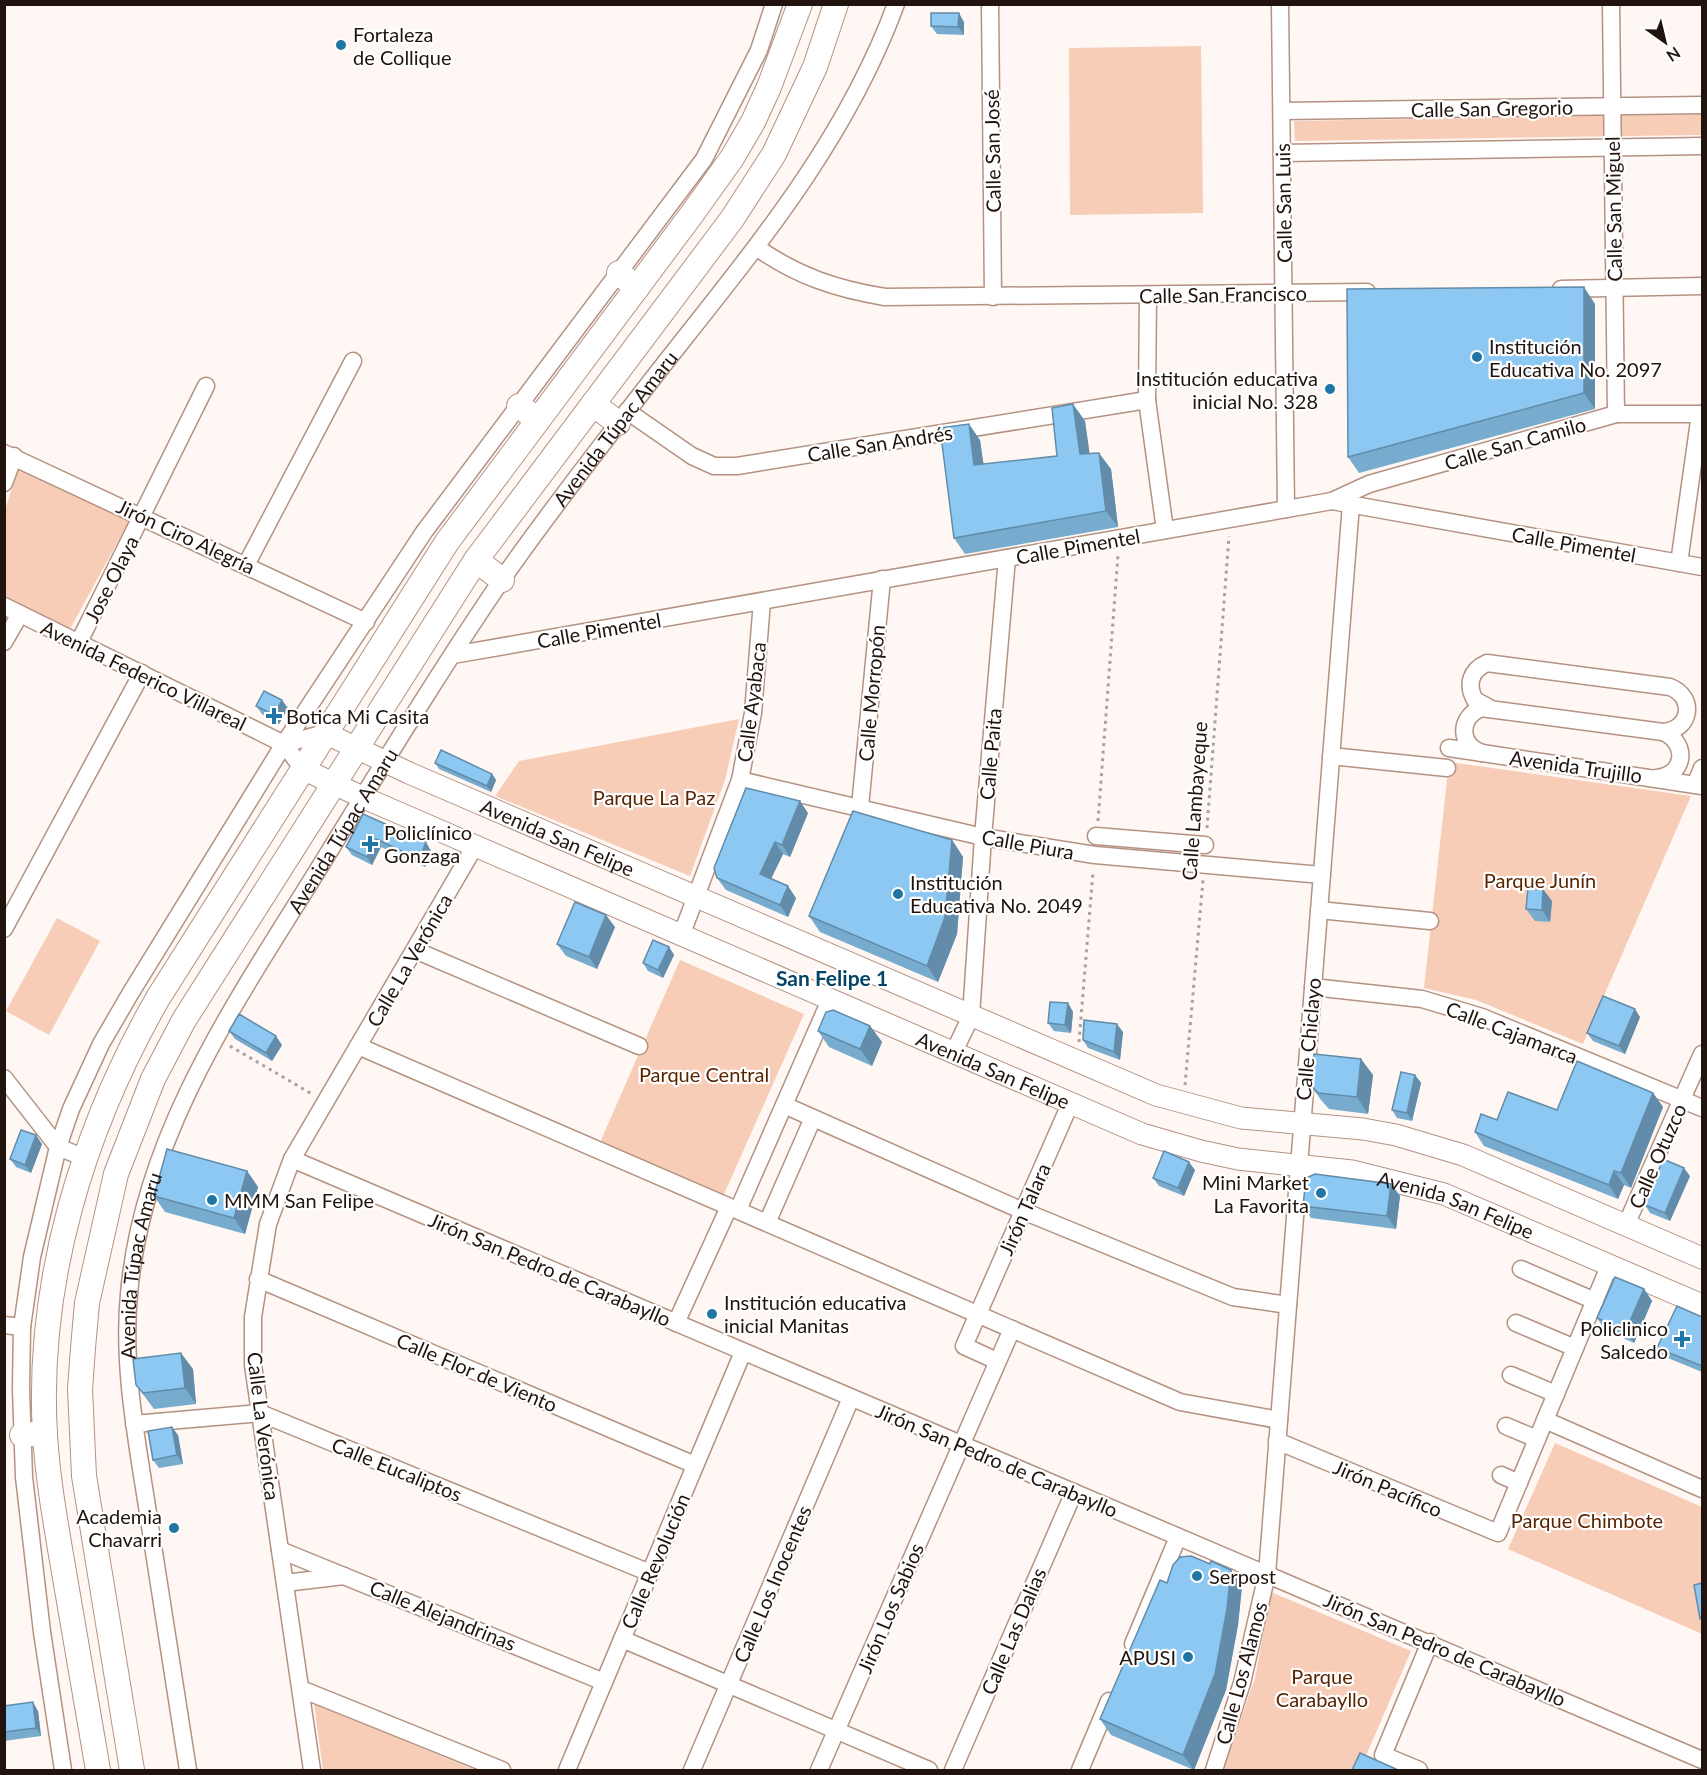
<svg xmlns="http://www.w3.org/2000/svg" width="1707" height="1775" font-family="Lato,sans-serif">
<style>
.green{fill:#f8cdb8}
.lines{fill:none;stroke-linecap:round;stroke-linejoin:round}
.minor-casing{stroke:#b49281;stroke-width:19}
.major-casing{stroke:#b49281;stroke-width:23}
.highway-casing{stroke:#b49281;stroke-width:26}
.path{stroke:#aaa19c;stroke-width:3;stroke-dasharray:3 4.5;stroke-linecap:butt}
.minor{stroke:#fff;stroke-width:16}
.major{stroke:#fff;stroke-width:21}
.highway{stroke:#fff;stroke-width:24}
.wall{fill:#78accf}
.shaded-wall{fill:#628ca9}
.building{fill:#8cc8f1;stroke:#628ca9;stroke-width:1.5}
.poi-dot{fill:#1f76a5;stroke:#fff;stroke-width:2}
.labels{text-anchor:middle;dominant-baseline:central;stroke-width:4.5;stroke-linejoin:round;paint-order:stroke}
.poi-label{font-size:20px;fill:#21140e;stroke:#fff;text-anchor:start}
.street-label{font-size:20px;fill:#21140e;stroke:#fff}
.park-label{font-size:20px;fill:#5a2400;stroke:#fff}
.neighbourhood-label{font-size:21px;font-weight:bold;fill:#044464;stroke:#fff}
</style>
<rect width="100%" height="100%" fill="#fef7f3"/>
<g class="green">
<polygon points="1201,46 1203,213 1070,215 1069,48"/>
<polygon points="1702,114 1702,135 1295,141 1294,121"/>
<polygon points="18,469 129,521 70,629 5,597 5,510"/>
<polygon points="739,719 725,780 690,876 495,796 519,761"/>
<polygon points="1449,762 1691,796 1583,1044 1476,1000 1424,988"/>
<polygon points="57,918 100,941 49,1035 6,1011"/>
<polygon points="680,960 804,1014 721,1201 598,1147"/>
<polygon points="1555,1443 1702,1507 1702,1634 1508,1549"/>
<polygon points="1271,1592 1411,1651 1360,1770 1223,1770 1255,1678"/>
<polygon points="314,1704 475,1770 323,1770"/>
</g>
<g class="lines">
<g class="minor-casing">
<g id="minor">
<polyline points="990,4 993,297"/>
<polyline points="1280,4 1286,509"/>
<polyline points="1611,4 1616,414"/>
<polyline points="1282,111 1702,105"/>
<polyline points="1282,153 1702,146"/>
<path d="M756,247C797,276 836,289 885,297L1367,292"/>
<polyline points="1561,289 1702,286"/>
<polyline points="1148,295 1147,400 1165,530"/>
<polyline points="627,411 692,456 714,466 737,466 1147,400"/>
<polyline points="4,453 366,622"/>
<polyline points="4,483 14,456"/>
<polyline points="1332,501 1369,484 1616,414 1702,414"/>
<polyline points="1679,563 1700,414"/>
<polyline points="246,565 353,361"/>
<polyline points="4,606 284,744 303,769"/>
<polyline points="4,642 20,614"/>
<polyline points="79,642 206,386"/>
<polyline points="453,655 1332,501 1702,567"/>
<path d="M1488,707L1475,700C1466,684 1471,670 1487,663L1670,687C1696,697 1691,730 1663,732"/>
<polyline points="284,744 325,733"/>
<polyline points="1449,748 1702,786"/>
<path d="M1482,753C1458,744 1459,718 1481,708L1663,732C1689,743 1685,776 1656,778"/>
<polyline points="1331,756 1447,768"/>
<polyline points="740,780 983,837 1095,855 1322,875"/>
<polyline points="1696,783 1702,768"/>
<polyline points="860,807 882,579"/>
<polyline points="1096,836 1205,845"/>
<polyline points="1319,910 1430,921"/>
<polyline points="4,929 142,673"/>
<polyline points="681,936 740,780 753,713 762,601"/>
<polyline points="415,950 639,1046"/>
<polyline points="1313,987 1422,999 1482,1017 1702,1108"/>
<polyline points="358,1046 1180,1402 1279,1420"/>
<polyline points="953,1054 971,1016 983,837 1007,558"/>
<polyline points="4,1078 58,1147 85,1158"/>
<polyline points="784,1105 1023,1211 1184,1277 1233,1297 1288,1305"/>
<polyline points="292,1159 1702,1760"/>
<polyline points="738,1210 830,1000"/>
<polyline points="767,1223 813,1118"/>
<polyline points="1626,1225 1702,1054"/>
<polyline points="1521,1269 1595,1301"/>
<polyline points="258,1279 695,1465"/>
<polyline points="676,1323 729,1207"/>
<polyline points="1516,1323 1575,1348"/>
<polyline points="4,1325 22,1327"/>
<polyline points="997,1361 964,1346 1070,1104"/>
<polyline points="1511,1375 1556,1394"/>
<polyline points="1545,1420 1702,1489"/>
<polyline points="134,1424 260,1413 650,1573"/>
<polyline points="1506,1426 1537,1439"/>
<polyline points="1277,1441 1498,1533 1610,1264"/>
<polyline points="1501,1475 1519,1483"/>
<polyline points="280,1550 604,1682"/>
<polyline points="285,1583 344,1576"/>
<polyline points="622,1639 929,1770"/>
<polyline points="1133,1644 1178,1537"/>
<polyline points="301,1689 502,1770"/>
<polyline points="63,1770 42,1632 24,1477 21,1388 22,1327 32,1257 58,1147 71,1109 101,1044 130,994 284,744 424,532 704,159 759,50 774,4"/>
<path id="s1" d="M188,1770C175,1685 161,1599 148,1513C137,1441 122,1367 129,1294C143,1131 241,995 324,860C382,766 439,672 501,581C541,523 584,468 627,412C727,280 838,162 896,4"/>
<polyline points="312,1770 253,1365 253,1317 268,1224 292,1159 475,846"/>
<polyline points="567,1770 743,1352"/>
<polyline points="692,1770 851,1398"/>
<polyline points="819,1770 1012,1329"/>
<polyline points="953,1770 1074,1492"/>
<polyline points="1080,1770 1109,1701"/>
<polyline points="1214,1770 1242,1683 1267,1574 1351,504"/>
<polyline points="1419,1770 1383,1755 1430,1642"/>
</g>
</g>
<g class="major-casing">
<g id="major">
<path id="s2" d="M325,733L409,773L1156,1095L1241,1118L1363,1129L1396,1135L1463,1155L1702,1258"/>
<path id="s3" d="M303,769L362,797L1142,1134L1201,1151L1238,1159L1352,1171L1444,1194L1702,1305"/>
</g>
</g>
<g class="highway-casing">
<g id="highway">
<polyline points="619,273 637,288"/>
<polyline points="593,404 618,423"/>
<polyline points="519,406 538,420"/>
<polyline points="476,560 502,580"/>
<polyline points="22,1435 45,1433"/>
<path d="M98,1770C87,1706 76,1642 65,1578C57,1531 48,1483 45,1435C36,1282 83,1129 158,998L447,542L692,214L732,158L753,122L769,87L800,4"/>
<polyline points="132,1770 84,1476 80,1389 83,1348 87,1303 116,1174 153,1079 184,1020 476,560 732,219 774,154 815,67 836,4"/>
</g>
</g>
<g class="path">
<polyline points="1098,821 1118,555"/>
<polyline points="1207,828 1229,536"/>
<polyline points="1079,1042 1093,872"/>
<polyline points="230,1046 312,1094"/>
<polyline points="1185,1085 1203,880"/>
</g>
<use href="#minor" class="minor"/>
<use href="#major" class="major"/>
<use href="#highway" class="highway"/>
</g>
<g class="wall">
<polygon points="964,22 964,35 937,34 931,26"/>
<polygon points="1595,304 1595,409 1359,473 1348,457"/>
<polygon points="1085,421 1089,454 1111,469 1118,527 965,554 954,538 980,440 983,464 1057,456"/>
<polygon points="256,706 288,708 279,724 262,714"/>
<polygon points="435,763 492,774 496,780 491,792 439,769"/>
<polygon points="808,813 790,857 783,854 771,879 796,898 788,917 726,890 717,878"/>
<polygon points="363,814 431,851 425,867 381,847 372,865 352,855 346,847"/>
<polygon points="952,840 963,857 957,934 938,982 820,932 809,916"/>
<polygon points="1552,901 1550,922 1535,921 1526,909"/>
<polygon points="615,927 597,969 566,956 557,944"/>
<polygon points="669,947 674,955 663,978 648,971 643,963"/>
<polygon points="1068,1003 1073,1012 1071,1033 1054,1031 1048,1023"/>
<polygon points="1640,1017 1625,1054 1593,1041 1587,1033"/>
<polygon points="870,1026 882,1042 872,1066 829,1047 818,1031"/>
<polygon points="229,1031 282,1045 272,1061 235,1039"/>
<polygon points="1123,1032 1120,1060 1088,1048 1083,1040"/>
<polygon points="1361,1059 1373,1075 1368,1114 1329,1109 1321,1100 1310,1084"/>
<polygon points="1415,1075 1421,1083 1412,1121 1397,1118 1392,1110"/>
<polygon points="1653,1093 1663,1107 1631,1188 1624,1185 1618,1199 1484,1146 1475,1132 1497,1120 1557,1110"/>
<polygon points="42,1144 31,1173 16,1167 10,1159"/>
<polygon points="1195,1170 1184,1196 1159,1186 1153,1178"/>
<polygon points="247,1171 258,1187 245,1234 165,1212 154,1196"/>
<polygon points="1690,1176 1670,1221 1650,1213 1645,1205"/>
<polygon points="1391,1184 1400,1196 1396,1229 1311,1218 1303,1206"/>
<polygon points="1644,1289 1652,1301 1634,1343 1605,1330 1597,1318"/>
<polygon points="1702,1317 1702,1372 1663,1356 1657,1348"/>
<polygon points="193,1369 196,1404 154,1409 136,1385"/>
<polygon points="178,1435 183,1464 159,1468 153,1460"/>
<polygon points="1231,1570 1242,1586 1238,1625 1226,1690 1194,1770 1111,1735 1100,1719 1167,1583"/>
<polygon points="4,1706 38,1711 41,1736 4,1741"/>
</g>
<g class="shaded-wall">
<polygon points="959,13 964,22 964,35 958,27"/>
<polygon points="1584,287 1595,304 1595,409 1584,393"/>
<polygon points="1073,404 1085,421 1092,470 1080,454"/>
<polygon points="969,424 980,440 986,481 974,465"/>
<polygon points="1099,453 1111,469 1118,527 1106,511"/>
<polygon points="282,700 288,708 279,724 274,715"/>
<polygon points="492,774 496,780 491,792 487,786"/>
<polygon points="800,801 808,813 790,857 782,845"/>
<polygon points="376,839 381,847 372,865 367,857"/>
<polygon points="952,840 963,857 957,934 938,982 927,966"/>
<polygon points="426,842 431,851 425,867 419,859"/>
<polygon points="775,842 783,854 768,885 760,874"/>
<polygon points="788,886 796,898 788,917 780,905"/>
<polygon points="1543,889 1552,901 1550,922 1542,910"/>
<polygon points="606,915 615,927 597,969 589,957"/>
<polygon points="669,947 674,955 663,978 658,970"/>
<polygon points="1068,1003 1073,1012 1071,1033 1065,1025"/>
<polygon points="1635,1009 1640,1017 1625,1054 1619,1046"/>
<polygon points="1117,1024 1123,1032 1120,1060 1114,1052"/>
<polygon points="870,1026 882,1042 872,1066 860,1049"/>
<polygon points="276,1036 282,1045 272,1061 266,1053"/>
<polygon points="1361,1059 1373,1075 1368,1114 1357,1097"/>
<polygon points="1415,1075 1421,1083 1412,1121 1407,1113"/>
<polygon points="1653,1093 1663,1107 1631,1188 1621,1173"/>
<polygon points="36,1135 42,1144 31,1173 25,1165"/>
<polygon points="1189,1162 1195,1170 1184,1196 1178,1188"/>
<polygon points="1684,1168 1690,1176 1670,1221 1665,1213"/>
<polygon points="247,1171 258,1187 245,1234 234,1218"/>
<polygon points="1614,1171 1624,1185 1618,1199 1609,1185"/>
<polygon points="1391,1184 1400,1196 1396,1229 1387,1216"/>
<polygon points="1644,1289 1652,1301 1634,1343 1626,1330"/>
<polygon points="181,1353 193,1369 196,1404 185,1388"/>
<polygon points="172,1427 178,1435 183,1464 177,1455"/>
<polygon points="1231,1570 1242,1586 1238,1625 1226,1690 1194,1770 1183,1755"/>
<polygon points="33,1702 38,1711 41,1736 36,1728"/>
</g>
<g class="building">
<polygon points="931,13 959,13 958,27 931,26"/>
<polygon points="1584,287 1584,393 1348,457 1347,289"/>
<polygon points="1073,404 1080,454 1099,453 1106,511 954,538 940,428 969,424 974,465 1057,456 1052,408"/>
<polygon points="264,691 282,700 274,715 256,706"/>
<polygon points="441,750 492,774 487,786 435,763"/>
<polygon points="746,788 800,801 782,845 775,842 760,874 788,886 780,905 717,878 714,868"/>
<polygon points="853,811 952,840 945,917 927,966 809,916"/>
<polygon points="363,814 426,842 419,859 376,839 367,857 346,847"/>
<polygon points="1528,888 1543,889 1542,910 1526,909"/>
<polygon points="575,902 606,915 589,957 557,944"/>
<polygon points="653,940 669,947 658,970 643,963"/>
<polygon points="1603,996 1635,1009 1619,1046 1587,1033"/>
<polygon points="1050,1002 1068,1003 1065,1025 1048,1023"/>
<polygon points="833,1010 870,1026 860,1049 818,1031 826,1012"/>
<polygon points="239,1014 276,1036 266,1053 229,1031"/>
<polygon points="1084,1020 1117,1024 1114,1052 1083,1040"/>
<polygon points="1314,1054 1361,1059 1357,1097 1318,1093 1310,1084"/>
<polygon points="1577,1061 1653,1093 1621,1173 1614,1171 1609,1185 1475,1132 1481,1114 1497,1120 1508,1092 1557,1110"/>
<polygon points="1401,1072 1415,1075 1407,1113 1392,1110"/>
<polygon points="21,1130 36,1135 25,1165 10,1159"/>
<polygon points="167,1149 247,1171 234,1218 154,1196"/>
<polygon points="1164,1151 1189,1162 1178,1188 1153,1178"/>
<polygon points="1663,1159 1684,1168 1665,1213 1645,1205"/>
<polygon points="1315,1174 1391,1184 1387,1216 1303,1206 1306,1178"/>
<polygon points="1615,1277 1644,1289 1626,1330 1597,1318"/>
<polygon points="1677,1306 1702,1317 1702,1366 1657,1348"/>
<polygon points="181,1353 185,1388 143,1393 136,1385 133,1359"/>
<polygon points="172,1427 177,1455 153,1460 148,1431"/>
<polygon points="1191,1556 1210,1564 1211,1561 1231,1570 1227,1609 1215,1674 1183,1755 1100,1719 1160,1580 1167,1583 1173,1565 1180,1557"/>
<polygon points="1702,1583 1702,1618 1700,1619 1694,1585"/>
<polygon points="33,1702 36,1728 4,1732 4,1706"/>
<polygon points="1360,1753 1396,1769 1395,1770 1352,1770"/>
</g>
<g class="poi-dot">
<circle cx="341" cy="45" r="6"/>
<circle cx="1477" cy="357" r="6"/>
<circle cx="1330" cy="389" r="6"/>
<path d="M271 707h6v6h6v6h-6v6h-6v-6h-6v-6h6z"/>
<path d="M367 835h6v6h6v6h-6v6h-6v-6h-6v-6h6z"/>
<circle cx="898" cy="894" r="6"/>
<circle cx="1321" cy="1193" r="6"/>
<circle cx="212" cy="1200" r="6"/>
<circle cx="712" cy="1314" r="6"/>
<path d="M1679 1330h6v6h6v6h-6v6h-6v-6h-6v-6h6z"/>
<circle cx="174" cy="1528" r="6"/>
<circle cx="1197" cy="1576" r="6"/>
<circle cx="1188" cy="1657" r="6"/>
</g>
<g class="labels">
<g class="poi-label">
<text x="353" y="34">Fortaleza<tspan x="353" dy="23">de Collique</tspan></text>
<text x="1489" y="346">Institución<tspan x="1489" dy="23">Educativa No. 2097</tspan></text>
<text x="1318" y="378" text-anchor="end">Institución educativa<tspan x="1318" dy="23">inicial No. 328</tspan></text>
<text x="286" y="716">Botica Mi Casita</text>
<text x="384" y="832">Policlínico<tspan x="384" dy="23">Gonzaga</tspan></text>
<text x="910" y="882">Institución<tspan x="910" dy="23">Educativa No. 2049</tspan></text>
<text x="1309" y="1182" text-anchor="end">Mini Market<tspan x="1309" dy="23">La Favorita</tspan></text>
<text x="224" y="1200">MMM San Felipe</text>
<text x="724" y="1302">Institución educativa<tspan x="724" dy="23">inicial Manitas</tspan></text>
<text x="1668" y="1328" text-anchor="end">Policlinico<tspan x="1668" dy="23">Salcedo</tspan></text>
<text x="162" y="1516" text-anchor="end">Academia<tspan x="162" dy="23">Chavarri</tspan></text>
<text x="1209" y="1576">Serpost</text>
<text x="1176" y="1657" text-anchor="end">APUSI</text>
</g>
<g class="street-label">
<text transform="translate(1492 108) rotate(-1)">Calle San Gregorio</text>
<text transform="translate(992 151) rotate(-91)">Calle San José</text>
<text transform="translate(1283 203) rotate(-91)">Calle San Luis</text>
<text transform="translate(1613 209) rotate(-91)">Calle San Miguel</text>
<text transform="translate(1223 294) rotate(-1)">Calle San Francisco</text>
<text stroke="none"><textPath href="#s1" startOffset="1482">Avenida Túpac Amaru</textPath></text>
<text transform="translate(880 443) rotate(-9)">Calle San Andrés</text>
<text transform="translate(1515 443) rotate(-16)">Calle San Camilo</text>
<text transform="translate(186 536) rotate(25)">Jirón Ciro Alegría</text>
<text transform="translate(1574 544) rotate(10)">Calle Pimentel</text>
<text transform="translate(1078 546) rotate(-10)">Calle Pimentel</text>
<text transform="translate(111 579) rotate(-63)">Jose Olaya</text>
<text transform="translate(599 630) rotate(-10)">Calle Pimentel</text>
<text transform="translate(144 675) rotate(26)">Avenida Federico Villareal</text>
<text transform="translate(871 693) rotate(-85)">Calle Morropón</text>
<text transform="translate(751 702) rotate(-83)">Calle Ayabaca</text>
<text transform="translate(990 754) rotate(-85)">Calle Paita</text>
<text transform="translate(1576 766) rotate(8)">Avenida Trujillo</text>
<text transform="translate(1194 801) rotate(-86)">Calle Lambayeque</text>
<text stroke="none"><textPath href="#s1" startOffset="996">Avenida Túpac Amaru</textPath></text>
<text stroke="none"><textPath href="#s2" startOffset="255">Avenida San Felipe</textPath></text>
<text transform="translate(1028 844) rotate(10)">Calle Piura</text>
<text transform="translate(409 960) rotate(-60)">Calle La Verónica</text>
<text transform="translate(1512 1032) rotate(21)">Calle Cajamarca</text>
<text transform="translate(1308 1039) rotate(-85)">Calle Chiclayo</text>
<text stroke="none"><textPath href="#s3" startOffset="753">Avenida San Felipe</textPath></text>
<text transform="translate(1657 1156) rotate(-66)">Calle Otuzco</text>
<text stroke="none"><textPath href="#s3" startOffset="1238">Avenida San Felipe</textPath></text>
<text transform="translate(1024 1209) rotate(-66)">Jirón Talara</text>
<text stroke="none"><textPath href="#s1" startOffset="510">Avenida Túpac Amaru</textPath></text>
<text transform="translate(550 1269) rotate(23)">Jirón San Pedro de Carabayllo</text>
<text transform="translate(477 1372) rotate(23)">Calle Flor de Viento</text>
<text transform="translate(264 1426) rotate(83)">Calle La Verónica</text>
<text transform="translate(997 1460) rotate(23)">Jirón San Pedro de Carabayllo</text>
<text transform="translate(397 1469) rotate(22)">Calle Eucaliptos</text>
<text transform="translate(1388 1488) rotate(23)">Jirón Pacífico</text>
<text transform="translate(655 1561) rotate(-67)">Calle Revolución</text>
<text transform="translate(772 1584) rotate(-67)">Calle Los Inocentes</text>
<text transform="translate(890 1608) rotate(-67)">Jirón Los Sabios</text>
<text transform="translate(443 1615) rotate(22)">Calle Alejandrinas</text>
<text transform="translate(1013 1631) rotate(-67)">Calle Las Dalias</text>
<text transform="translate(1445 1649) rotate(23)">Jirón San Pedro de Carabayllo</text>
<text transform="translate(1241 1673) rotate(-75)">Calle Los Alamos</text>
</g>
<g class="park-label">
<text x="654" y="797">Parque La Paz</text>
<text x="1540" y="880">Parque Junín</text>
<text x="704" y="1074">Parque Central</text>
<text x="1587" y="1520">Parque Chimbote</text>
<text x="1322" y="1676">Parque<tspan x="1322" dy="23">Carabayllo</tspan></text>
</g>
<g class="neighbourhood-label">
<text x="832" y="977">San Felipe 1</text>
</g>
</g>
<rect width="1707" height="1775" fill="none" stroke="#21140e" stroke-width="12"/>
<g transform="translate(1665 42) rotate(146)" stroke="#ffffff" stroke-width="4.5" paint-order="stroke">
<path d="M0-4.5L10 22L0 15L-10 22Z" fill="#21140e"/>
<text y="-9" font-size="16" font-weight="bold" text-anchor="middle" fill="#21140e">N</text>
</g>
</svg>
